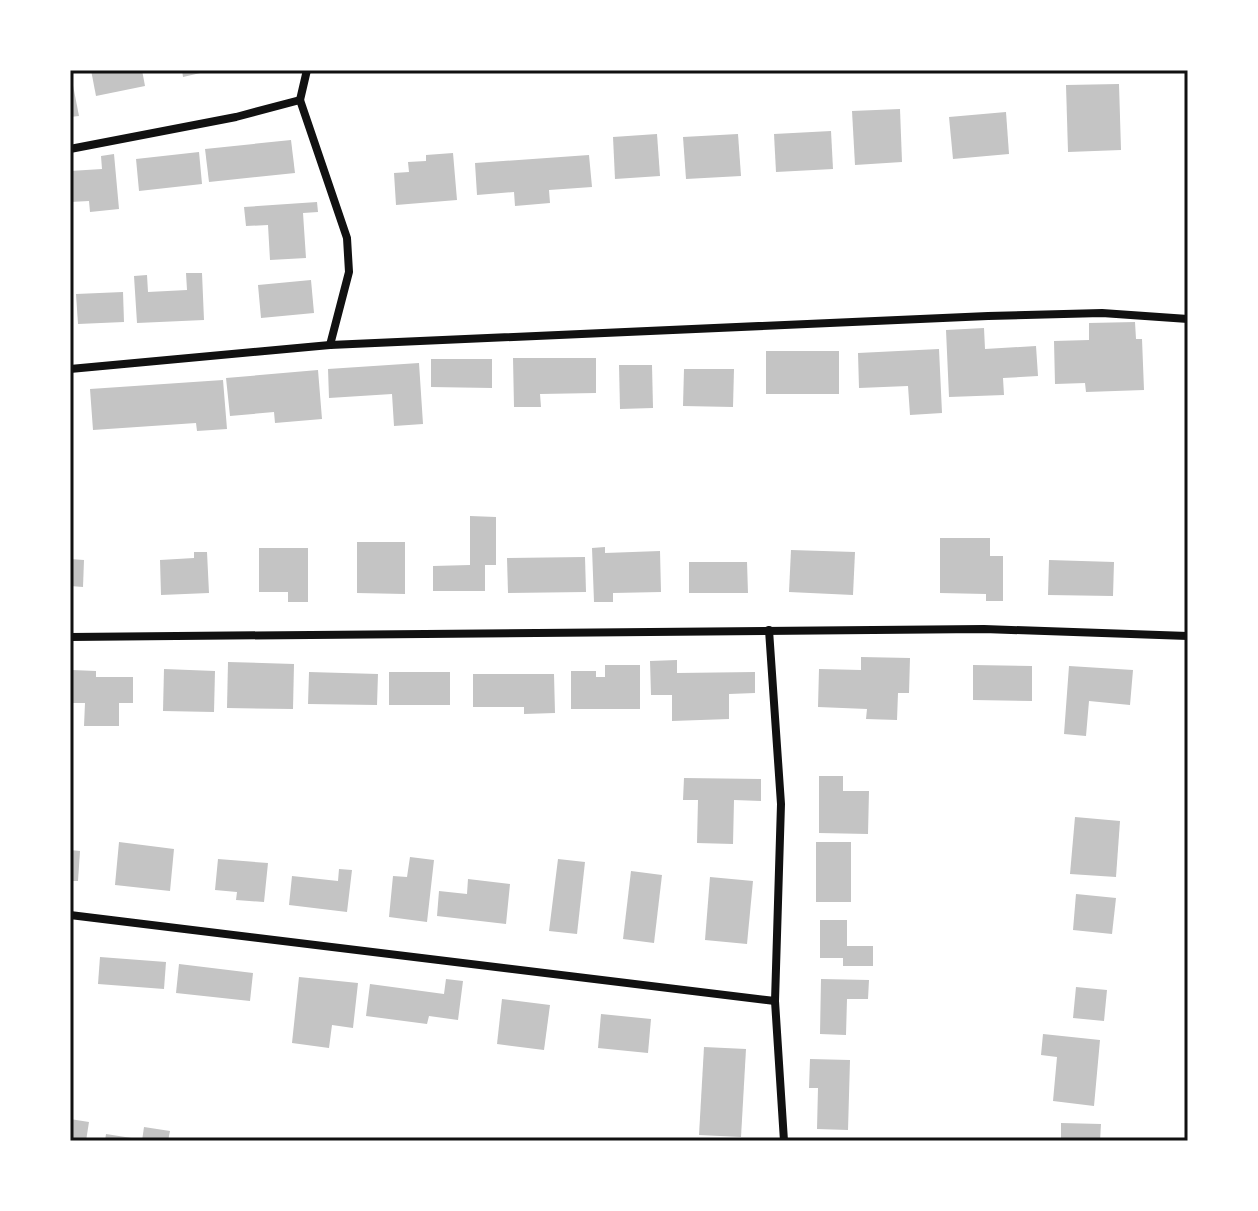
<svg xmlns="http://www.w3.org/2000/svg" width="1258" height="1211" font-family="'Open Sans',sans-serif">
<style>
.building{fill:#c4c4c4}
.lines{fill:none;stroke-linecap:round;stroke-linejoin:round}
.minor{stroke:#111;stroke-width:8}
.neatline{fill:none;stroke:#111;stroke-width:3}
</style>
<rect width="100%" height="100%" fill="#fff"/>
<g class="building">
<polygon points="70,70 79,116 70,117"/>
<polygon points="91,70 142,70 145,86 96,96"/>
<polygon points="182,70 209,70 209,71 183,77"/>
<polygon points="1119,84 1121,150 1068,152 1066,85"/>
<polygon points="900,109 902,162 855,165 852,111"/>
<polygon points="1006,112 1009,154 953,159 949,117"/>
<polygon points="831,131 833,169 776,172 774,134"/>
<polygon points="657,134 660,176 615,179 613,137"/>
<polygon points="738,134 741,176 686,179 683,137"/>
<polygon points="291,140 295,173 209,182 205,149"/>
<polygon points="199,152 202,184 139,191 136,159"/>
<polygon points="453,153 457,200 396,205 394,173 409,172 408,162 426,161 426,155"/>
<polygon points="114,154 119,209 90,212 89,201 70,202 70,171 102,169 101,156"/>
<polygon points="589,155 592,187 549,190 550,203 515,206 514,192 477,195 475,163"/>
<polygon points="317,202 318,212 303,213 306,258 270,260 268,225 246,226 244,207"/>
<polygon points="186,273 202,273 204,320 137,323 134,276 147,275 148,292 187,290"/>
<polygon points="311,280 314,313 261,318 258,285"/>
<polygon points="123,292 124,322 78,324 76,294"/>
<polygon points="1135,322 1136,339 1142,339 1144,390 1086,392 1085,383 1055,384 1054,341 1089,340 1089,323"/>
<polygon points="984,328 985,349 1036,346 1038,376 1003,378 1004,395 949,397 946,330"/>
<polygon points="939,349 942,413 910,415 908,386 859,388 858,353"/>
<rect x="766" y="351" width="73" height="43"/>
<polygon points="513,358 596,358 596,393 540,394 541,407 514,407"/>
<polygon points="431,359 492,359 492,388 431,387"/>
<polygon points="419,363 423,424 394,426 392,394 329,398 328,369"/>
<polygon points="619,365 652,365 653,408 620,409"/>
<polygon points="684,369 734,369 733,407 683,406"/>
<polygon points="318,370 322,419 275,423 274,412 230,416 226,378"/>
<polygon points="223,380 227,429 197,431 196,423 93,430 90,389"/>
<polygon points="470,516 496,517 496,565 485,565 485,591 433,591 433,566 470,565"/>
<polygon points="940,538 990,538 990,556 1003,556 1003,601 986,601 986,594 940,593"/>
<polygon points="357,542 405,542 405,594 357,593"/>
<polygon points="605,547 605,553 660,551 661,592 613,593 613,602 594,602 592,548"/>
<polygon points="259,548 308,548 308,602 288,602 288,592 259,592"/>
<polygon points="791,550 855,552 853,595 789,592"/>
<polygon points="194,552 207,552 209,593 161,595 160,560 194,558"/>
<polygon points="585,557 586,592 508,593 507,558"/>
<polygon points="70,559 84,560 83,587 70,586"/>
<polygon points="1049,560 1114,562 1113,596 1048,595"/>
<polygon points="689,562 747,562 748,593 689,593"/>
<polygon points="861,657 910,658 909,693 898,693 897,720 866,719 867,709 818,707 819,669 861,670"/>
<polygon points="677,660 677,673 755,672 755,693 729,694 729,719 672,721 672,695 651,695 650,661"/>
<polygon points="228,662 294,664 293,709 227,708"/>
<polygon points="605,665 640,665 640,709 571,709 571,671 596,671 596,677 605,677"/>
<polygon points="973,665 1032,666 1032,701 973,700"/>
<polygon points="1069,666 1133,670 1130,705 1089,701 1086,736 1064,734"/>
<polygon points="164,669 215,671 214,712 163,711"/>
<polygon points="72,670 96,671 96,677 133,677 133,703 119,703 119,726 84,726 85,703 72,703"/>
<polygon points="309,672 378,674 377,705 308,704"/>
<rect x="389" y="672" width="61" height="33"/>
<polygon points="473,674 554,674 555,713 524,714 524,707 473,707"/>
<polygon points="819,776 843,776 843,791 869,791 868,834 819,833"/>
<polygon points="684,778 761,779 761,801 734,800 733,844 697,843 698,800 683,800"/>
<polygon points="1075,817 1120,821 1116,877 1070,874"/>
<polygon points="119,842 174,849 170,891 115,885"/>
<rect x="816" y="842" width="35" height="60"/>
<polygon points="70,850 80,851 78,881 70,881"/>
<polygon points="410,857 434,860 427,922 389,917 393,876 407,877"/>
<polygon points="218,859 268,863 264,902 236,900 237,892 215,890"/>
<polygon points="558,859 585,862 577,934 549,931"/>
<polygon points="339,869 352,870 347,912 289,905 292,876 338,881"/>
<polygon points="631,871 662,875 654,943 623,939"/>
<polygon points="710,877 753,881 747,944 705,940"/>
<polygon points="468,879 510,884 506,924 437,916 439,891 467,894"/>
<polygon points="1076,894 1116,898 1112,934 1073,930"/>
<polygon points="820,920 847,920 847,946 873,946 873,966 843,966 843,958 820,958"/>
<polygon points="100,957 166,962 164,989 98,984"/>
<polygon points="179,964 253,973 250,1001 176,993"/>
<polygon points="299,977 358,983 353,1028 332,1025 329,1048 292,1043"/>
<polygon points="446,979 463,981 458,1020 429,1016 427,1024 366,1016 370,984 444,994"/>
<polygon points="821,979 869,980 868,999 847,999 846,1035 820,1034"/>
<polygon points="1076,987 1107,990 1104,1021 1073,1018"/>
<polygon points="502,999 550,1005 544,1050 497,1044"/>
<polygon points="601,1014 651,1019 648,1053 598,1048"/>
<polygon points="1043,1034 1100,1040 1094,1106 1053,1101 1057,1057 1041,1055"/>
<polygon points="704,1047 746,1049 741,1137 699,1135"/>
<polygon points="810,1059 850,1060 848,1130 817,1129 818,1088 809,1088"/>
<polygon points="70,1119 89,1122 86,1141 70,1141"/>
<polygon points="1061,1123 1101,1124 1100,1141 1061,1141"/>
<polygon points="144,1127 170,1131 168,1141 142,1141"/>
<polygon points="106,1134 138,1139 138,1141 105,1141"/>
</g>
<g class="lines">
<g class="minor">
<polyline points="300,100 347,238 349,272 330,345"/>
<polyline points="300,100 307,70"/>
<polyline points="70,149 236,117 300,100"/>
<polyline points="70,369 330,345 988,316 1102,313 1188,319"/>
<polyline points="769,630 781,804 775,1001 784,1141"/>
<polyline points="70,637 984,629 1188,636"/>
<polyline points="70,915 775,1001"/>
</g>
</g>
<rect width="1258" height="1211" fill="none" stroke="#ffffff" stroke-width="144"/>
<rect x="72" y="72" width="1114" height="1067" class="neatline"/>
</svg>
